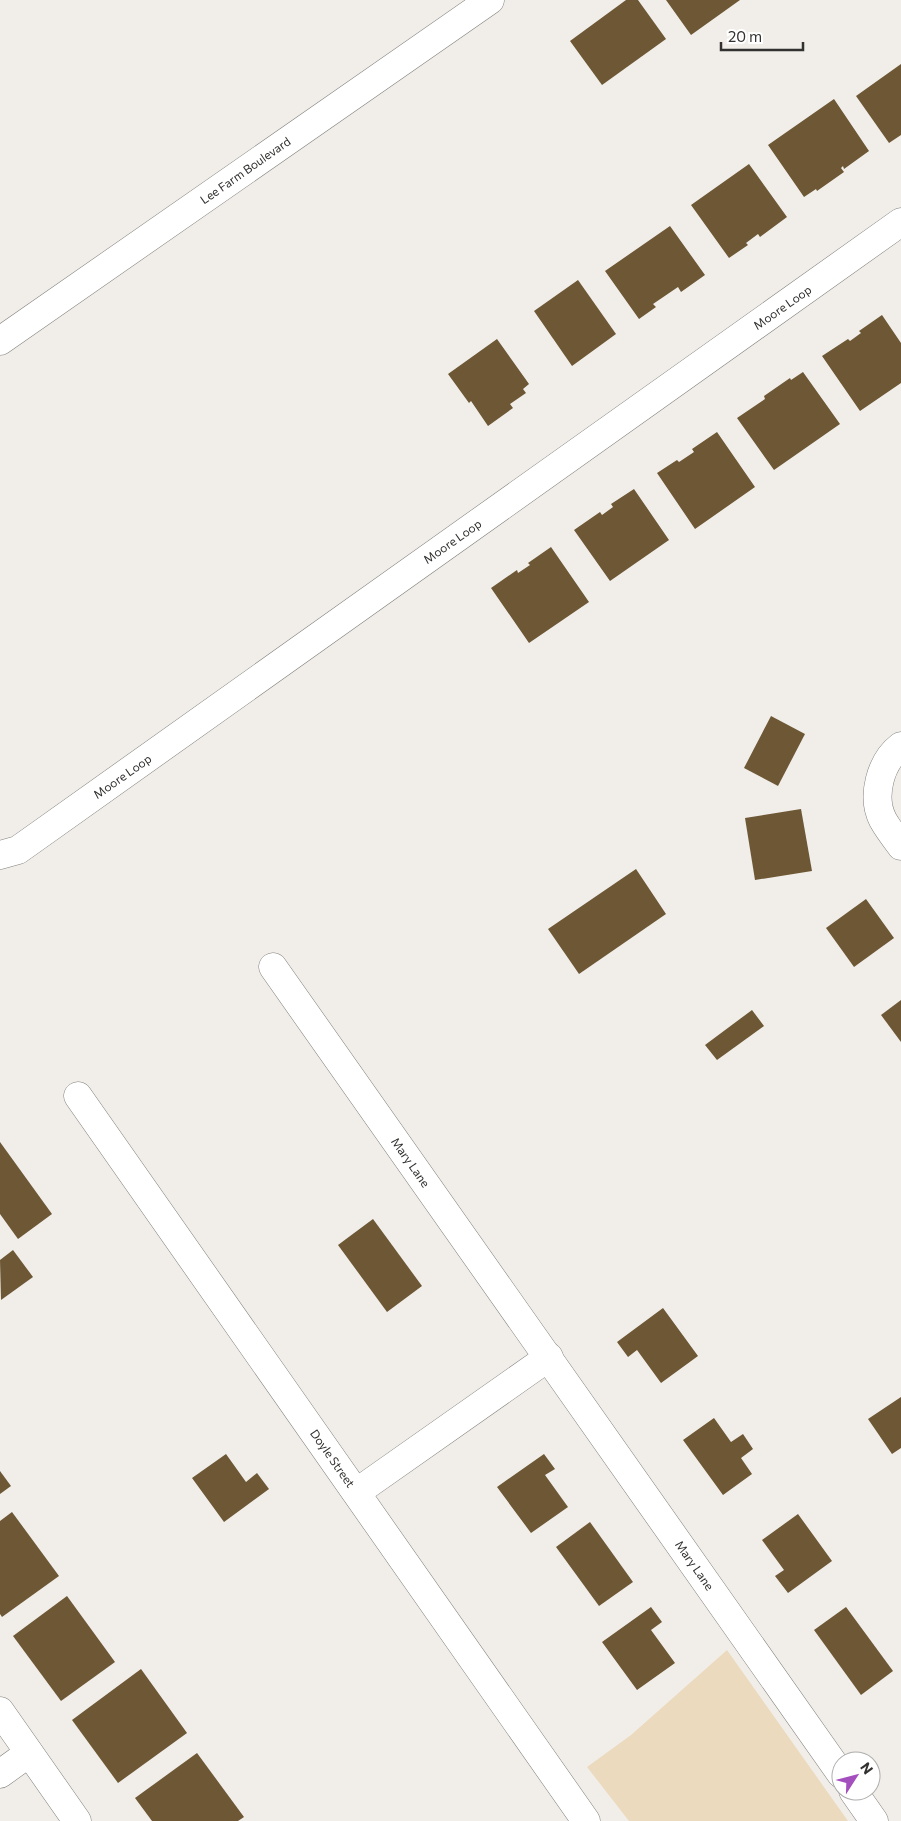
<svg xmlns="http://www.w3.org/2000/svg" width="901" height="1821" font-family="Commissioner,sans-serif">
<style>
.green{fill:#ecdabe}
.building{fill:#6d5734}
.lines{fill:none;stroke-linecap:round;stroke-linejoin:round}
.street-casing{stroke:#82807d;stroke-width:29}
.street{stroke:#fff;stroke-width:28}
.labels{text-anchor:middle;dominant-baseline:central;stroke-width:5;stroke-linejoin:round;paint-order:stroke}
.street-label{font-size:12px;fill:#32312f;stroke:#fff}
</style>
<rect width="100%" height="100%" fill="#f1eeea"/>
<polygon class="green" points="727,1650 848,1821 629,1821 587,1767 631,1735"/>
<g class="building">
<polygon points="626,0 638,0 666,39 602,85 570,41"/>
<polygon points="666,0 740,0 691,35"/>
<polygon points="901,64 901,135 889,143 856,96"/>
<polygon points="834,99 869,151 844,169 843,166 841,168 844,172 817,191 816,189 804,197 768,145"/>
<polygon points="749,164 787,217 760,237 758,234 746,243 748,245 729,258 691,205"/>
<polygon points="670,226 705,275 681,292 678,287 653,304 656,307 639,319 605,271"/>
<polygon points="578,280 616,334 572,366 534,311"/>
<polygon points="882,315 901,343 901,383 860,411 822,356 848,339 850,341 861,333 859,331"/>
<polygon points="497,339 529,384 523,389 526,393 510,404 513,408 488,426 471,401 469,403 448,374"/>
<polygon points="803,372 840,424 774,470 737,418 765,399 764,396 790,378 791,380"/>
<polygon points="717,432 755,487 695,529 657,473 677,460 679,462 694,452 692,449"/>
<polygon points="634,489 669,540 610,581 574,530 600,512 602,515 613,507 611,504"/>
<polygon points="551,547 589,602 529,643 491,588 517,570 518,573 530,565 528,563"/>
<polygon points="771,716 805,734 778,786 744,768"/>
<polygon points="801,809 812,871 755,880 745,818"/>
<polygon points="636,869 666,914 579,974 548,929"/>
<polygon points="866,899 894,938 854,967 826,928"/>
<polygon points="901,1000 901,1042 881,1015"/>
<polygon points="752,1010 764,1026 717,1060 705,1045"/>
<polygon points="0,1142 52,1214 18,1239 0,1214"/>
<polygon points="373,1219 422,1286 387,1312 338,1245"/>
<polygon points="13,1250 33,1277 1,1300 0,1260"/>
<polygon points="663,1308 698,1356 661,1383 637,1350 628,1357 617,1342"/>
<polygon points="901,1397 901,1448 892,1454 868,1419"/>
<polygon points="714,1418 731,1442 743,1434 753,1449 741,1458 752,1474 723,1495 683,1440"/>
<polygon points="226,1454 246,1482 257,1473 269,1489 224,1522 192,1478"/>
<polygon points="544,1454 555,1469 545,1475 568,1507 531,1533 497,1487"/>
<polygon points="0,1471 11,1486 0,1494"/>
<polygon points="12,1512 59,1576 2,1617 0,1614 0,1521"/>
<polygon points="798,1514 832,1561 788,1593 775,1576 784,1570 762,1540"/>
<polygon points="590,1522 633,1582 599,1606 556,1547"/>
<polygon points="67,1596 115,1662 61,1701 13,1636"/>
<polygon points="651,1607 662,1622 651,1630 675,1663 637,1690 602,1642"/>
<polygon points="846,1607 893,1671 861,1695 814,1630"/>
<polygon points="141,1669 187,1733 118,1783 72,1720"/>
<polygon points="197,1753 244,1817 238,1821 152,1821 135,1798"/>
</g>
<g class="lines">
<g class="street-casing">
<g id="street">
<polyline points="0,341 490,0"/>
<path d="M901,746C880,762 871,797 883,820C888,829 895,838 901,846"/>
<polyline points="0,855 18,850 901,222"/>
<polyline points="273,967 841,1774"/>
<polyline points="78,1096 586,1821"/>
<polyline points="357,1492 549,1357"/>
<polyline points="0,1711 77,1821"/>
<polyline points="0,1774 29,1753"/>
<polyline points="853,1791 874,1821"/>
</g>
</g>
<use href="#street" class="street"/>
</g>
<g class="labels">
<g class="street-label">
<text transform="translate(245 170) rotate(-35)">Lee Farm Boulevard</text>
<text transform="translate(782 307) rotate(-35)">Moore Loop</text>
<text transform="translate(452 541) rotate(-35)">Moore Loop</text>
<text transform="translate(122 776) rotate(-35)">Moore Loop</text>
<text transform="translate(411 1162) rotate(55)">Mary Lane</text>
<text transform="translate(333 1458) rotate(55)">Doyle Street</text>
<text transform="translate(695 1565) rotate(55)">Mary Lane</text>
</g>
</g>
<g transform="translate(856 1776) rotate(54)"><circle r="24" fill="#ffffff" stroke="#adadac"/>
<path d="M0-4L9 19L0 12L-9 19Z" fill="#a44fbe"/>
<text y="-8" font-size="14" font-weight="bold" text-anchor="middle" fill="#32312f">N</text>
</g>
<path d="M721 42v8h82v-8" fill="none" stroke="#32312f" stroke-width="2.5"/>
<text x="728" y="42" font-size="15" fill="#32312f" stroke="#ffffff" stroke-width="4" paint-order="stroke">20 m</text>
</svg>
